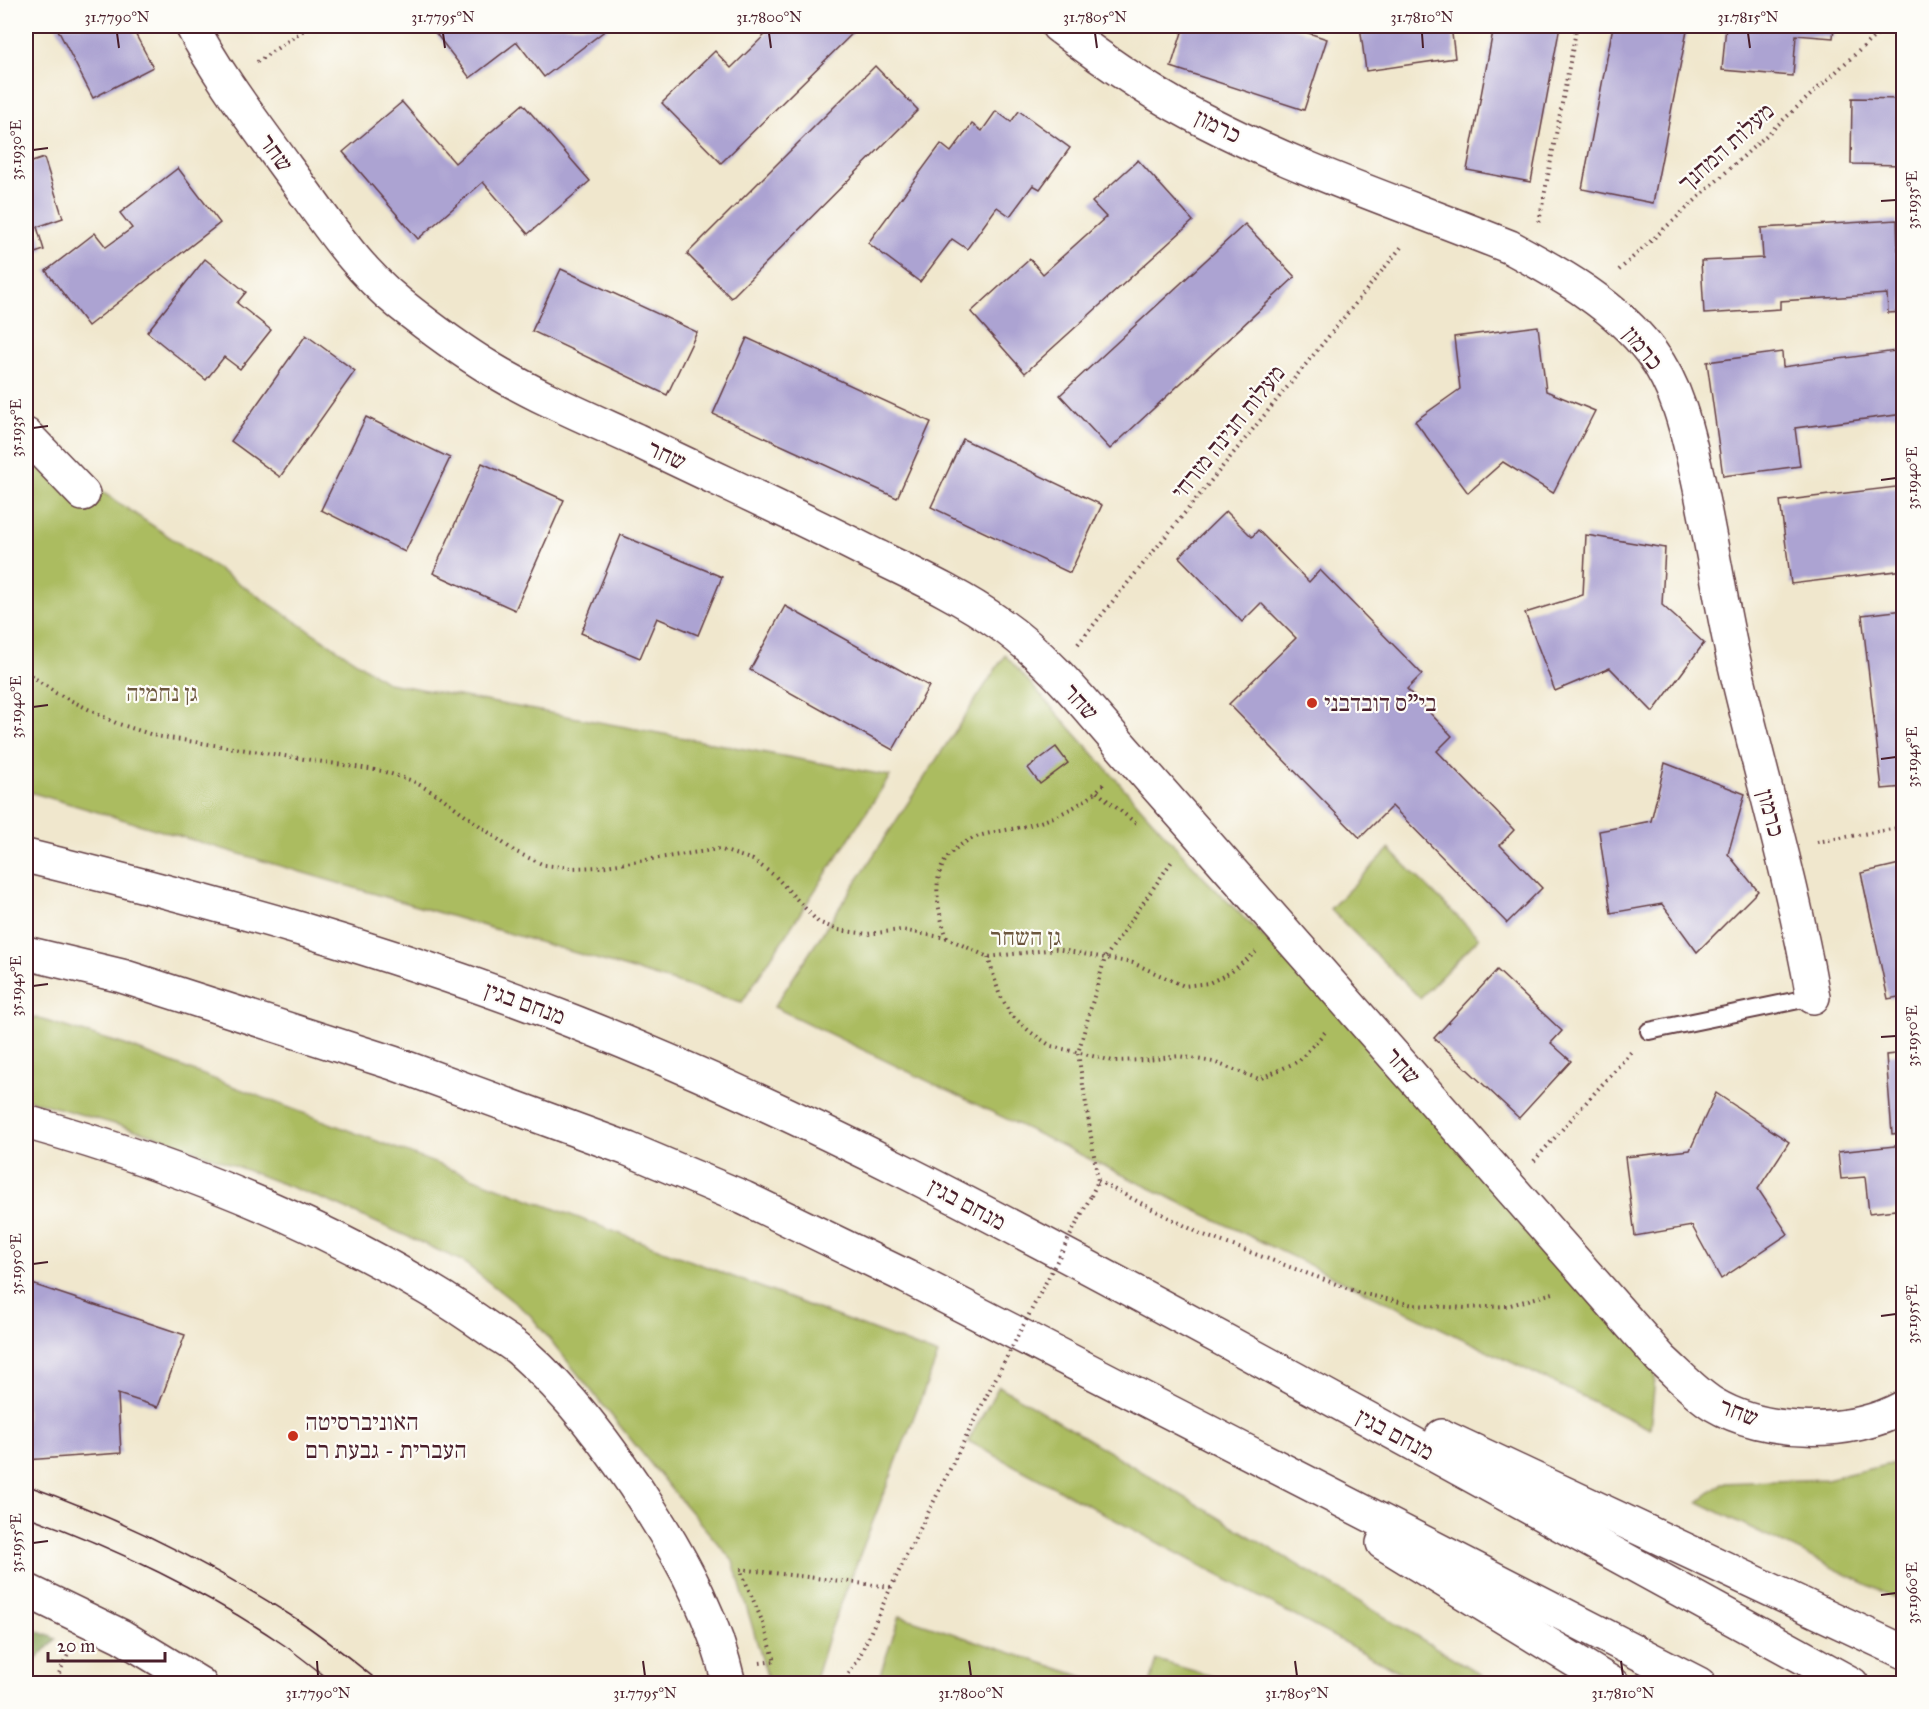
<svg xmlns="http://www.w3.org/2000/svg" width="1929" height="1709" font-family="'IM FELL Great Primer','Frank Ruhl Libre',serif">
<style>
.green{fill:#abbc60;stroke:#7a6e46;stroke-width:1.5}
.forest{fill:#88a456;stroke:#696240;stroke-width:1.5}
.building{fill:#aca3d2}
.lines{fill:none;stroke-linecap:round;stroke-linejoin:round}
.lane-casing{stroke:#633d43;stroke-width:20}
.street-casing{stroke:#633d43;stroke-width:36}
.secondary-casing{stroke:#633d43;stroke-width:36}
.highway-casing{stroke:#633d43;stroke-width:36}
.path{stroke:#633d43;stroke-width:4;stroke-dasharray:1.5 4.5;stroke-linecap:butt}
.lane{stroke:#fff;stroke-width:16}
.street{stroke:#fff;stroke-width:33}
.secondary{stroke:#fff;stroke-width:33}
.highway{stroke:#fff;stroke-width:33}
.tram{stroke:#4a1f2b;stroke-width:1.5}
.path-bridge{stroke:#633d43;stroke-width:4;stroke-dasharray:1.5 4.5;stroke-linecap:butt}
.ticks{fill:none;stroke:#4a1f2b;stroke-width:2}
.poi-dot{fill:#c8321e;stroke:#fdfcf7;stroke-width:2}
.labels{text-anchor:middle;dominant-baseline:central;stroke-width:4.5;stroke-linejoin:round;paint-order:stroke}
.street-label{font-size:24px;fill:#4a1f2b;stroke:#fdfcf7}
.park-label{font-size:24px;fill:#6c563e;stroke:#fdfcf7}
.poi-label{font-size:24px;fill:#4a1f2b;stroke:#fdfcf7;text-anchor:start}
.neatline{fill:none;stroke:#4a1f2b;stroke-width:2}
.ticks-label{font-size:15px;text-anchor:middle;fill:#4a1f2b}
</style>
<rect width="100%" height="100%" fill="#fdfcf7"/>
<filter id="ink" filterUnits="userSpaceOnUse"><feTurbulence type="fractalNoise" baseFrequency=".0167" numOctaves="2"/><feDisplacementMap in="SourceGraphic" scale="12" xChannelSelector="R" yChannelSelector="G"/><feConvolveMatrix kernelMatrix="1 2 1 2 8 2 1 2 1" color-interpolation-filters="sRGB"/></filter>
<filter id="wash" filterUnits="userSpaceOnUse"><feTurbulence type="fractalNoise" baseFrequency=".008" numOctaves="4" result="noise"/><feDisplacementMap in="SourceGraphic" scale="24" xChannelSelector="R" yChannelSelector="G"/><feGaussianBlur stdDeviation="1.35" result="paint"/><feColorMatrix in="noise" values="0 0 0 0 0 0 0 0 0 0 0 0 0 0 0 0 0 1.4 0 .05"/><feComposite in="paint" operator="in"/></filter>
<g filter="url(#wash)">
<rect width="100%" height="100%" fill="#f0e7cd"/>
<g class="green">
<polygon points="26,441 388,683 890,776 742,1002 26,791"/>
<polygon points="1005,655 1204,878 1660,1328 1650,1429 774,1007"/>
<polygon points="1389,849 1479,938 1420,998 1330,909"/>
<polygon points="26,1015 125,1045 938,1355 829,1634 814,1683 769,1683 733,1561 671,1489 530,1315 462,1261 335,1204 157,1136 26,1099"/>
<polygon points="999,1386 1495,1683 1420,1683 968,1441"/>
<polygon points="1903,1461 1903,1602 1698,1502 1722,1483 1827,1479"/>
<polygon points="900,1616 1102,1683 877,1683"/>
<polygon points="1157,1660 1234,1683 1150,1683"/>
</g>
<polygon class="forest" points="26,1626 56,1639 26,1670"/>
<g id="blocks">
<g class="building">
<polygon points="56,26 131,26 153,67 93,98"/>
<polygon points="442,26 611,26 544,77 517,42 470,78 434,31"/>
<polygon points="774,26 860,26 721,163 662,103 715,51 731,68"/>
<polygon points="1184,26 1287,26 1327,39 1304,110 1171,67"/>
<polygon points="1360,26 1451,26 1455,58 1366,71"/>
<polygon points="1494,26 1560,26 1531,182 1467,170"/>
<polygon points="1613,26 1688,26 1653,203 1582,189"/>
<polygon points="1726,26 1834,26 1833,38 1796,35 1793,76 1722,70"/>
<polygon points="875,66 918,110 731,298 687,254"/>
<polygon points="1852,98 1904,99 1904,165 1851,164"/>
<polygon points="402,102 455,163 523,104 590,181 528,234 483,182 418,239 343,152"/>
<polygon points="996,111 1011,122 1019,111 1070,148 1040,189 1033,185 1010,216 997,207 967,249 952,239 920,282 868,243 941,144 951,152 972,124 982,131"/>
<polygon points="44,158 63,218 37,227 44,250 26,256 26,164"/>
<polygon points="1138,160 1193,221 1025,373 971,312 1030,259 1043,274 1106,217 1092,202"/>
<polygon points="178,168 220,223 88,326 46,271 95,233 106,247 132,228 120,213"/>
<polygon points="1897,220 1898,250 1904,250 1904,312 1888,313 1887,294 1780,301 1780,309 1704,314 1701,261 1763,258 1761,228"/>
<polygon points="1245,224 1295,277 1110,449 1060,395"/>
<polygon points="205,259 246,292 237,303 271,330 240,369 224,357 206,380 147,332"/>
<polygon points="561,269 697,332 667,395 532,331"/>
<polygon points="1538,326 1546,391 1595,411 1553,493 1503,462 1468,493 1415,421 1460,389 1454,337"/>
<polygon points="306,335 355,371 280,477 231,441"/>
<polygon points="747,338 931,422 897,498 713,414"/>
<polygon points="1902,350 1904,414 1795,428 1800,466 1723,476 1707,362 1782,352 1783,367"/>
<polygon points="366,417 450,458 405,552 321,510"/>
<polygon points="963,439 1102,505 1070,573 931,507"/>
<polygon points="482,463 564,500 515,610 433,573"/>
<polygon points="1904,486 1904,570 1791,584 1780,501"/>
<polygon points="1226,511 1252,537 1258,530 1309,582 1320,570 1422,674 1407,689 1452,736 1437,751 1514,830 1500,845 1542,888 1507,923 1392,806 1360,838 1229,704 1296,638 1261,603 1242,622 1179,557"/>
<polygon points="621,535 722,577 698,635 657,618 640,658 581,633"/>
<polygon points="1586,535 1665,548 1662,605 1704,643 1653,712 1610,668 1555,691 1525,613 1583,595"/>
<polygon points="785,606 929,686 893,750 750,670"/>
<polygon points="1904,610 1904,787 1882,789 1862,615"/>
<polygon points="1056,747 1068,763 1040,784 1028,768"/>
<polygon points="1665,763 1745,794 1728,854 1758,891 1697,952 1662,904 1611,913 1599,831 1651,821"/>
<polygon points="1904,863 1904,996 1888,999 1861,873"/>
<polygon points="1497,970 1562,1031 1551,1043 1571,1061 1519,1118 1434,1038"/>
<polygon points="1904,1053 1904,1133 1892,1134 1886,1055"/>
<polygon points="1716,1093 1789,1142 1758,1189 1788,1234 1721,1279 1692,1226 1635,1236 1625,1157 1690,1150"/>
<polygon points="1904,1145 1904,1209 1869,1213 1865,1177 1841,1179 1838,1152"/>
<polygon points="26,1282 185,1335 158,1407 118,1394 121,1453 26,1460"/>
</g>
</g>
</g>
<g filter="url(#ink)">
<use href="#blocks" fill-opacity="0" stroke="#633d43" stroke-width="1.5"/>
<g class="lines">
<g class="lane-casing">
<polyline id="lane" points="1649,1031 1813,997"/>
</g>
<g class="street-casing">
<g id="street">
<path d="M192,26C218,76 253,121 286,167C321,214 353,266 399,303C429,327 460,350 493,370C538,397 588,418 636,440C714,478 794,514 872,554C915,575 961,596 1000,624C1050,659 1088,709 1128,754L1661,1359C1678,1374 1694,1392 1713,1404C1765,1435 1851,1437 1904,1407"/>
<path d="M1058,26C1105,62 1154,96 1207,122C1304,172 1409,206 1510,247C1562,275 1615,305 1651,352C1679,389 1688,435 1698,479C1711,538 1720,598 1733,657C1759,770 1793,882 1813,997"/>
<polyline points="26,435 83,494"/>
<path d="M26,1122C165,1161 304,1215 428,1289C450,1302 471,1316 492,1331C502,1338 514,1344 523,1353C574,1398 615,1454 651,1511C685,1564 715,1621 729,1684"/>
</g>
</g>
<g class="secondary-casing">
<polyline id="secondary" points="26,1590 121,1636 200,1684"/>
</g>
<g class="highway-casing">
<g id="highway">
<path d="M26,856C214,902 397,952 577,1023C800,1111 1011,1225 1222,1339C1432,1454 1642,1568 1852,1684"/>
<polyline points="26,953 122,976 393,1063 628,1149 744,1198 907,1277 1699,1684"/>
<polyline points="1442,1436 1904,1652"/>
<polyline points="1383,1543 1613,1684"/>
</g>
</g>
<g class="path">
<polyline points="257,62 310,26"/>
<polyline points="1539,222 1577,26"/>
<polyline points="1619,270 1886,26"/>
<polyline points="1078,644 1403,245"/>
<polyline points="26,672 56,693 116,723 156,736 382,771 413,781 441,797 514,851 544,865 572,868 599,867 719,849 753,860 775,876 818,922 838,930 867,934 901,930 947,938 988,957 1056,949 1133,963 1184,986 1209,983 1231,972 1256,952"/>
<polyline points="1097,792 1138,825"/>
<polyline points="1817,842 1904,827"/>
<path d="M947,938C933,897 928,856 976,837C993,831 1012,830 1030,825C1056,818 1088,803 1105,782"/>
<polyline points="988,957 999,993 1010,1014 1029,1031 1051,1046 1113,1061 1147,1060 1179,1056 1213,1062 1259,1079 1299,1061 1325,1032"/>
<polyline points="1534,1161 1631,1052"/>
<polyline points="1098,1181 1201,1234 1360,1293 1413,1305 1466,1308 1507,1306 1553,1293"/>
<polyline points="1091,1196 1098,1181 1078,1053 1105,958 1172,861"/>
<polyline points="760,1663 775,1661 763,1623 740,1569 891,1587"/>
<polyline points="54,1684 69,1652"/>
<polyline points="842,1684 858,1660 891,1587 987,1395"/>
</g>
<use href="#lane" class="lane"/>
<use href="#street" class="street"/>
<use href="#secondary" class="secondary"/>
<use href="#highway" class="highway"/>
<g class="tram">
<path d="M26,1485C121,1519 213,1565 298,1620C327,1639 354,1662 382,1684"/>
<path d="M26,1516C112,1546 208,1593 284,1645C301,1657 318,1671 335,1684"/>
</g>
<polyline class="path-bridge" points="987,1395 1091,1196"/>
</g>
</g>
<path class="ticks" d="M117,33L119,48M443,33L445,48M769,33L771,48M1095,33L1097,48M1422,33L1423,48M1748,33L1750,48M33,150L48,148M1881,201L1896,200M33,428L48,426M1881,480L1896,478M33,707L48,705M1881,759L1896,757M33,986L48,984M1881,1037L1896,1036M33,1264L48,1262M1881,1316L1896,1314M33,1543L48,1541M1881,1595L1896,1593M317,1661L318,1676M643,1661L645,1676M969,1661L971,1676M1295,1661L1297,1676M1621,1661L1623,1676"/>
<g class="poi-dot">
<circle cx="1312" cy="703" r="6"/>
<circle cx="293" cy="1436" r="6"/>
</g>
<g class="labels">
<g class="street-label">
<text transform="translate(1218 126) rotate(26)">כרמון</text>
<text transform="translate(1726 147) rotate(-42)">מעלות המחנך</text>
<text transform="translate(276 153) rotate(54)">שחר</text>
<text transform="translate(1643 348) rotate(51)">כרמון</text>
<text transform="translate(1228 432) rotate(-51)">מעלות חנינה מזרחי</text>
<text transform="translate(667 455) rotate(25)">שחר</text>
<text transform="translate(1081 702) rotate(48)">שחר</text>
<text transform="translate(1771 813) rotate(75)">כרמון</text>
<text transform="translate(525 1003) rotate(20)">מנחם בגין</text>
<text transform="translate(1403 1066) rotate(49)">שחר</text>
<text transform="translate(967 1204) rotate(28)">מנחם בגין</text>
<text transform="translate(1739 1412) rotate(21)">שחר</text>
<text transform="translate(1395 1434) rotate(28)">מנחם בגין</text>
</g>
<g class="park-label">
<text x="162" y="693">גן נחמיה</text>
<text x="1026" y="937">גן השחר</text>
</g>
<g class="poi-label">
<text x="1324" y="703">בי"ס דובדבני</text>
<text x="305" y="1422">האוניברסיטה<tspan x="305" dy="28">העברית - גבעת רם</tspan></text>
</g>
</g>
<rect width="1929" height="1709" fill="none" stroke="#fdfcf7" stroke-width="66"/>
<path d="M48 1652v9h117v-9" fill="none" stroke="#4a1f2b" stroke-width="3"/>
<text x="57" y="1652" font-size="18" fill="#4a1f2b" stroke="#fdfcf7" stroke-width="4.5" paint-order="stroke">20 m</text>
<rect x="33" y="33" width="1863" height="1643" class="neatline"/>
<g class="ticks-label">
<text x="117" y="22">31.7790°N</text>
<text x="443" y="22">31.7795°N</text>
<text x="769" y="22">31.7800°N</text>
<text x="1095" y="22">31.7805°N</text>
<text x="1422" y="22">31.7810°N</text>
<text x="1748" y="22">31.7815°N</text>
<text transform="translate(16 150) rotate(-90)" y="5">35.1930°E</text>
<text transform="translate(1912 200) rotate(-90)" y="5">35.1935°E</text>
<text transform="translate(16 428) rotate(-90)" y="5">35.1935°E</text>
<text transform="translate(1912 478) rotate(-90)" y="5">35.1940°E</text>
<text transform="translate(16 707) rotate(-90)" y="5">35.1940°E</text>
<text transform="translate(1912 757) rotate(-90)" y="5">35.1945°E</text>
<text transform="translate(16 986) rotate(-90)" y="5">35.1945°E</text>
<text transform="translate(1912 1036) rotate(-90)" y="5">35.1950°E</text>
<text transform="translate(16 1264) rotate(-90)" y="5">35.1950°E</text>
<text transform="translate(1912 1314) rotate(-90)" y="5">35.1955°E</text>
<text transform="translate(16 1543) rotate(-90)" y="5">35.1955°E</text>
<text transform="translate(1912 1593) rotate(-90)" y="5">35.1960°E</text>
<text x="318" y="1698">31.7790°N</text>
<text x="645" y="1698">31.7795°N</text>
<text x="971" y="1698">31.7800°N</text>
<text x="1297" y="1698">31.7805°N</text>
<text x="1623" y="1698">31.7810°N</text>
</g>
</svg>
